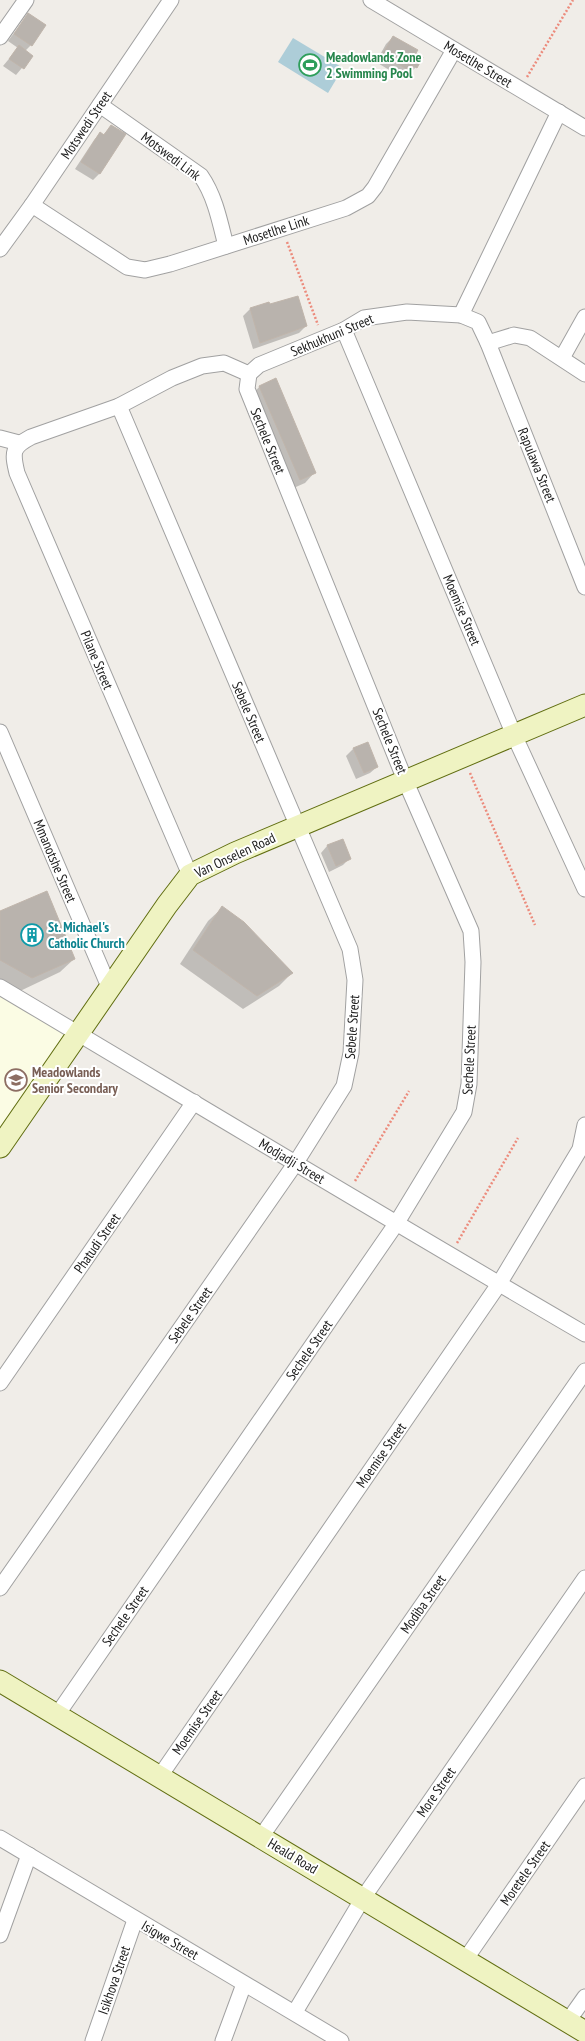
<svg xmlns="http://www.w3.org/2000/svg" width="585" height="2041" font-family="'PT Sans Narrow',sans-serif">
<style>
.education{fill:#fbfce4}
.water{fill:#adcdd8}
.shadow{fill:#0003}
.building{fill:#b9b3ad;stroke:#c0b5ab}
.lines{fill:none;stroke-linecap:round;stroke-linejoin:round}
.street-casing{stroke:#a1a1a1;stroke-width:17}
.secondary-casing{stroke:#616e11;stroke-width:23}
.path{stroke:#ec8b7c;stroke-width:2.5;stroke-dasharray:2 2;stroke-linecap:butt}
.street{stroke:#fff;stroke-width:15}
.secondary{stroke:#eff3c2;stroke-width:21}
.labels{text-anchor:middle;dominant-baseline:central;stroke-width:4;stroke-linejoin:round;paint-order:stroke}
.leisure-label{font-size:14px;font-weight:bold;fill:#27864d;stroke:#fff;text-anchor:start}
.street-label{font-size:14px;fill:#202020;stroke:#fff}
.culture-label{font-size:14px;font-weight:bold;fill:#0d838f;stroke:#fff;text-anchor:start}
.education-label{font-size:14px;font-weight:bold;fill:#785e54;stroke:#fff;text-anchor:start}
</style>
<rect width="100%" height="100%" fill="#f0ede8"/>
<polygon class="education" points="0,993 66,1034 0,1127"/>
<polygon class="water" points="293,38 343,68 328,93 278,62"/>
<g class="shadow">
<polygon points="28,14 31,45 25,51 32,56 16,75 3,66 18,48 8,41"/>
<polygon points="393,37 414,53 416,67 409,74 406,72 401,77 376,62 386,44"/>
<polygon points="111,126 100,173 93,180 75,169 94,140 100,133 103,135"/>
<polygon points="269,303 270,306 306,326 299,333 253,349 243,316 250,309"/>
<polygon points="260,386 315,472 305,483 289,490 250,397"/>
<polygon points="353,749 377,767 370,773 356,779 346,756"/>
<polygon points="342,840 350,858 343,865 329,872 321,853 327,846"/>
<polygon points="222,908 292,973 279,986 243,1009 180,964 208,921"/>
<polygon points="0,912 74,959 60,972 18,992 0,981"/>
</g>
<g class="building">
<polygon points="28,13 46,25 32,46 14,34"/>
<polygon points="393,36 418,50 416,53 423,57 417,68 412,65 409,70 382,55"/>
<polygon points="19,45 33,56 24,69 9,59"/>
<polygon points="111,125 126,134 100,174 81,162 100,132 104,135"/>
<polygon points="298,296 307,326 260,343 250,308 269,302 270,304"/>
<polygon points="276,378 316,473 300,480 259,386"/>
<polygon points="368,742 378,767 364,773 353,748"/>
<polygon points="343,839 351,859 336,866 327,845"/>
<polygon points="47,891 75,959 32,978 0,960 0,911"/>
<polygon points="222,906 244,922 293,973 257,996 193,950"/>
</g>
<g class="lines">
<g class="street-casing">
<g id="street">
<polyline points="371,0 585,128"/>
<polyline points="0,37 26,0"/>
<path d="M100,105L201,176C215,196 220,222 226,246"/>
<polyline points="32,205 127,267 145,270 170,264 346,208 368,196 375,187 454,50"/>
<polyline points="0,249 32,205 171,0"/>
<polyline points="461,315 559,112"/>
<polyline points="344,330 514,735 585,889"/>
<polyline points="488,343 514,335 530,338 585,374"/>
<polyline points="562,358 585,317"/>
<polyline points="249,374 259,365 344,330 364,318 407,312 461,315 478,322 488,343 585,587"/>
<polyline points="0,438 19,443"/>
<polyline points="0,732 110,989"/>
<path d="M190,875L17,473C12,452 12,447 31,437L119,406L172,378L202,366L224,363L249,374"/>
<path d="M0,987C195,1103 389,1220 585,1334"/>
<polyline points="0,1383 194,1102"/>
<polyline points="0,1588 295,1164 344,1086 351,1053 355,980 350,949 119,406"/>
<polyline points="57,1715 396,1224 464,1112 469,1084 473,962 471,931 405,780 247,389 249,374"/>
<polyline points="160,1776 499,1284 580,1149 585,1125"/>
<polyline points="261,1837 585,1371"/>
<polyline points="0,1838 341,2041"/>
<polyline points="0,1935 29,1855"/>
<polyline points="465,1960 585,1786"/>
<polyline points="295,2012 363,1898 585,1578"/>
<polyline points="568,2021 585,1997"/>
<polyline points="93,2041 135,1920"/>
<polyline points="223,2041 244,1984"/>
</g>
</g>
<g class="secondary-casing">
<g id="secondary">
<polyline points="0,1147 167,905 190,875 235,853 585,705"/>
<polyline points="0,1681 585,2032"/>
</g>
</g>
<g class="path">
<polyline points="527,77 573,0"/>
<polyline points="287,242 318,325"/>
<polyline points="470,773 535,925"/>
<polyline points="355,1181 409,1091"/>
<polyline points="457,1243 518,1138"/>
</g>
<use href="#street" class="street"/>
<use href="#secondary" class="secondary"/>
</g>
<defs>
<g id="stadium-ring" transform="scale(1.15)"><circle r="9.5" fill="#fff" stroke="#2e9e5b" stroke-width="1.5"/><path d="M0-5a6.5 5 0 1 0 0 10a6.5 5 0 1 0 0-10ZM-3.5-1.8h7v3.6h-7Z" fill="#2e9e5b"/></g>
<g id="building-ring" transform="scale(1.15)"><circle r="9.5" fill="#fff" stroke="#0f9aa8" stroke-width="1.5"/><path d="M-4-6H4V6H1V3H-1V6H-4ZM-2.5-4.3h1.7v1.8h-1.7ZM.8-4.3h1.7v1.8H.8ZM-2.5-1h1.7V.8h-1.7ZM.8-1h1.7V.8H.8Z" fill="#0f9aa8"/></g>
<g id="school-ring" transform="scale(1.15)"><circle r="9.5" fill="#fff" stroke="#8d6e63" stroke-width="1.5"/><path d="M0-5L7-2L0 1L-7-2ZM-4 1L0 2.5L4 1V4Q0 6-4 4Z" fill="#8d6e63"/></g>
</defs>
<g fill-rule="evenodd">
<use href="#stadium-ring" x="310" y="65"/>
<use href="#building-ring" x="32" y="935"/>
<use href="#school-ring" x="16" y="1080"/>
</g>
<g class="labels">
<g class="leisure-label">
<text x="326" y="57">Meadowlands Zone<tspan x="326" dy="16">2 Swimming Pool</tspan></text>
</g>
<g class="street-label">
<text transform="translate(478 64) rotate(31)">Mosetlhe Street</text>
<text transform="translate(86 125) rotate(-56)">Motswedi Street</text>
<text transform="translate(171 156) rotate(37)">Motswedi Link</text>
<text transform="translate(276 230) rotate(-18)">Mosetlhe Link</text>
<text transform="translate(332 335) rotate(-23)">Sekhukhuni Street</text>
<text transform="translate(268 441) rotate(68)">Sechele Street</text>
<text transform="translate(537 465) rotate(68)">Rapulawa Street</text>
<text transform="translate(462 610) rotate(67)">Moemise Street</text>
<text transform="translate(97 660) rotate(67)">Pilane Street</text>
<text transform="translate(249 712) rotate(67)">Sebele Street</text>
<text transform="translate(390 741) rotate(68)">Sechele Street</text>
<text transform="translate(235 855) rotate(-25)">Van Onselen Road</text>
<text transform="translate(55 861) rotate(67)">Mmanotshe Street</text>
<text transform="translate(352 1027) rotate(-86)">Sebele Street</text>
<text transform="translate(469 1060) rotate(-87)">Sechele Street</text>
<text transform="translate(292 1161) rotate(31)">Modjadji Street</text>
<text transform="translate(97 1243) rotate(-55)">Phatudi Street</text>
<text transform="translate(190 1315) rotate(-55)">Sebele Street</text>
<text transform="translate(309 1350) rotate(-55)">Sechele Street</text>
<text transform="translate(381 1455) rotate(-55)">Moemise Street</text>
<text transform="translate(423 1604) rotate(-55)">Modiba Street</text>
<text transform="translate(125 1616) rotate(-55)">Sechele Street</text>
<text transform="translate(197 1722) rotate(-55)">Moemise Street</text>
<text transform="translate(436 1792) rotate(-55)">More Street</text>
<text transform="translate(293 1856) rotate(31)">Heald Road</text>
<text transform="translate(525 1873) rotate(-55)">Moretele Street</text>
<text transform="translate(170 1940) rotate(30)">Isigwe Street</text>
<text transform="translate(114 1980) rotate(-71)">Isikhova Street</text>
</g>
<g class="culture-label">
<text x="48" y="927">St. Michael's<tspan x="48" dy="16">Catholic Church</tspan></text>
</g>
<g class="education-label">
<text x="32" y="1072">Meadowlands<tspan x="32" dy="16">Senior Secondary</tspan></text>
</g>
</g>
</svg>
